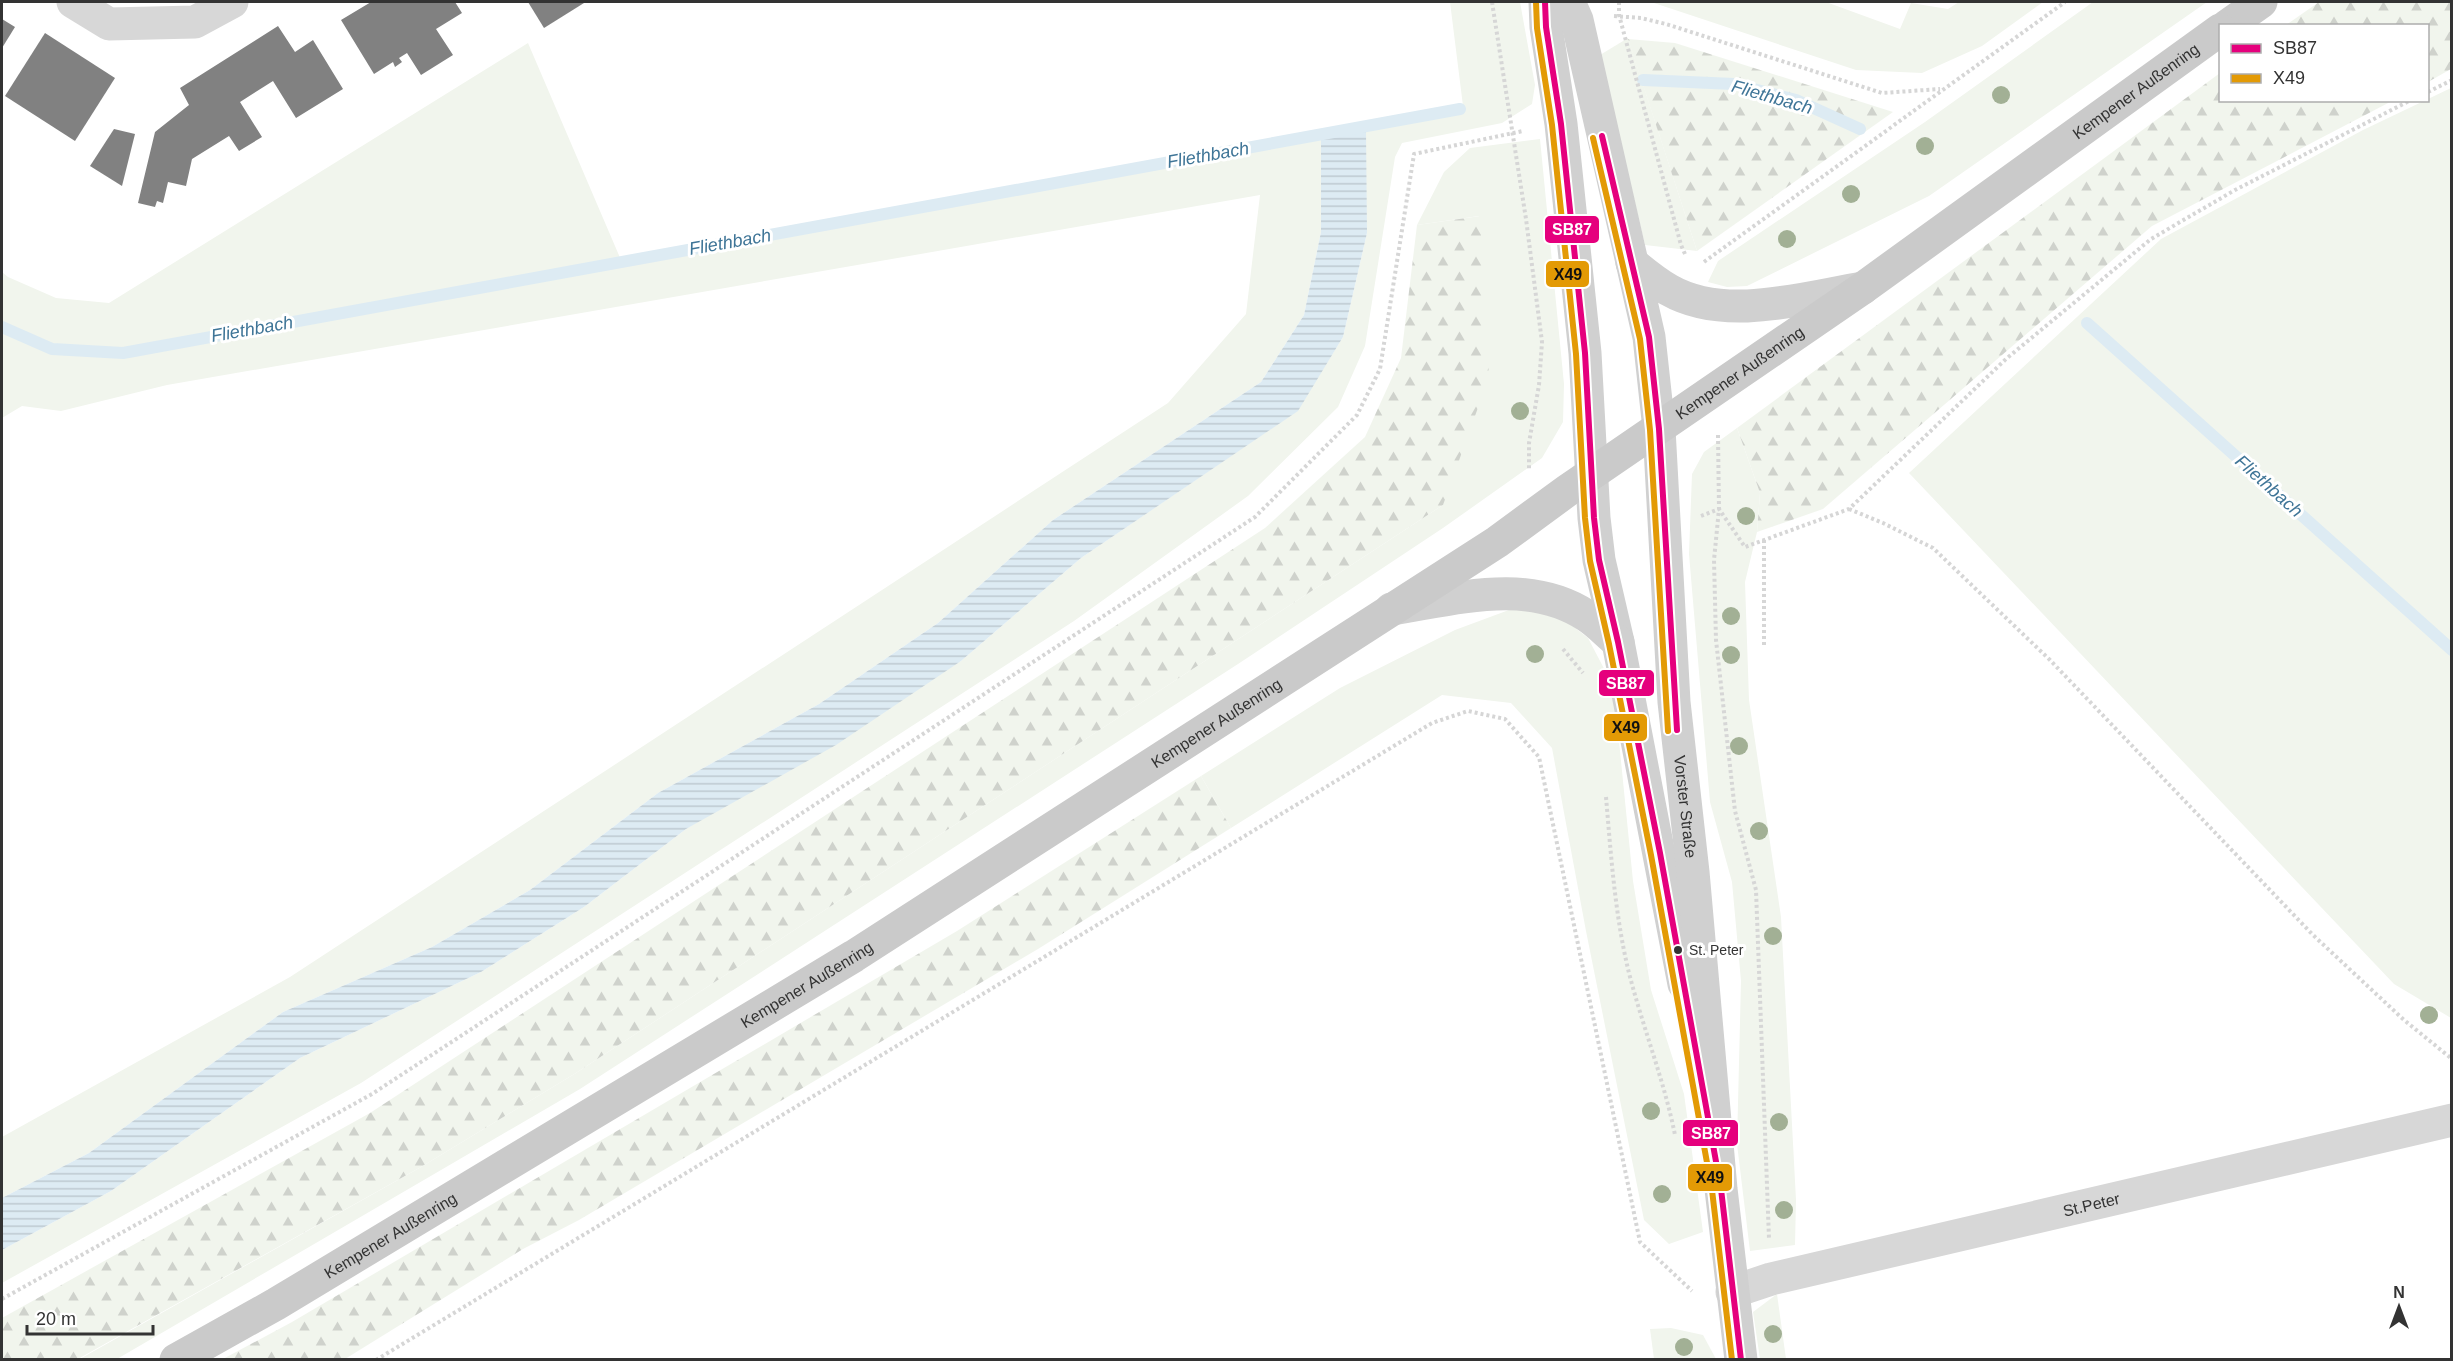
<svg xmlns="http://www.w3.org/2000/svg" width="2453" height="1361" font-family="Helvetica,sans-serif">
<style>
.green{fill:#f1f5ed}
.forest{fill:url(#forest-firs)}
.water{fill:url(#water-rules)}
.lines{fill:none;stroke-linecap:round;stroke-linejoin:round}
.stream{stroke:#ddebf3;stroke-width:12}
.building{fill:#818181}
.path{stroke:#d6d6d6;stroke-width:4;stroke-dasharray:3 3;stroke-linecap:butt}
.minor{stroke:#d7d7d7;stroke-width:33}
.secondary{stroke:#d0d0d0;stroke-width:33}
.primary{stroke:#cacaca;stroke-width:33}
.bus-1-casing{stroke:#fff;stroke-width:10}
.bus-2-casing{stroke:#fff;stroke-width:10}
.bus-1{stroke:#e5007d;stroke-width:6}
.bus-2{stroke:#e39a05;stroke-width:6}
.tree{fill:#a2b095}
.bus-dot{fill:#333;stroke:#fff;stroke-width:2}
.labels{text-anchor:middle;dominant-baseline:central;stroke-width:6;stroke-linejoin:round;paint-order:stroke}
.bus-label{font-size:14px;fill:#333;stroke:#fff;text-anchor:start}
.street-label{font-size:16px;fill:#333;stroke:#fff}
.water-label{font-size:18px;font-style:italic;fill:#3f7597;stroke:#fff}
.line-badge{stroke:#fff;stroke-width:2}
.badge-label{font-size:16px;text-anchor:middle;font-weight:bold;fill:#fff}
.pale-badge-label{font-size:16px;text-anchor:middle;font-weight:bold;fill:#111}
</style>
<defs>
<pattern id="forest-firs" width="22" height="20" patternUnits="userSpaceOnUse" patternTransform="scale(1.5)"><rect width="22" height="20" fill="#f1f5ed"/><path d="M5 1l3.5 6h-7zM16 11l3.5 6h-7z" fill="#cfd2cc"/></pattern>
<pattern id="water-rules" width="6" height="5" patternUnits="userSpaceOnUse" patternTransform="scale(1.5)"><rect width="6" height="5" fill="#ddebf3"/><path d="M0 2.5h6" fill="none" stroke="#becad1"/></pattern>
</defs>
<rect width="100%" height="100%" fill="#fff"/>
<g class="green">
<polygon points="1450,2 1520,2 1535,85 1532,104 1502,123 1402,143 1395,157 1365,346 1338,407 1248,496 1074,621 361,1083 2,1283 2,1250 111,1191 300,1058 481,972 584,907 686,829 961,661 1081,558 1297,411 1343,337 1367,233 1321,139 1321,232 1304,315 1261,382 1053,520 938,623 819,704 658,793 530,890 432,947 283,1012 89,1153 2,1198 2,1137 290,977 1168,403 1246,314 1260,195 167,385 61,411 22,406 2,418 2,272 8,277 56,298 109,303 528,43 621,260 1463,106"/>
<polygon points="1651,2 1826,2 1900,29 1911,3 1948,9 1959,2 2043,2 1982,46 1922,73 1856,70"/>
<polygon points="2093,2 2207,2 1929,196 1747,286 1727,287 1708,282 1718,261 1925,122"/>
<polygon points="1628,38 1697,251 1645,245 1600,55"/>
<polygon points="2451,88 2451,1018 2394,984 1909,473 2161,239 2363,130"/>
<polygon points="1540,139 1564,384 1563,422 1542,458 1443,528 1238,664 580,1089 117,1359 78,1360 421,1167 576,1073 1443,505 1479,216 1417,225 1444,172 1470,148"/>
<polygon points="1737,428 1760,493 1757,532 1745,582 1749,700 1781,917 1796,1200 1795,1245 1750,1251 1737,1144 1741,981 1732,882 1710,802 1689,554 1692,474 1704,452"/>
<polygon points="1517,607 1565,620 1588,638 1610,680 1617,721 1633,881 1651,990 1684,1094 1703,1232 1669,1244 1644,1220 1586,931 1552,748 1511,703 1442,695 1231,828 1201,776 1340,688 1455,630"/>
<polygon points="1777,1294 1786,1359 1760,1359 1753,1312"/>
<polygon points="1671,1328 1703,1335 1716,1359 1654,1359 1650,1329"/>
</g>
<g class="forest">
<polygon points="2319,2 2451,2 2451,69 2428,82 2428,26 2286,25"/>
<polygon points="1628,39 1675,43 1893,112 1697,251"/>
<polygon points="2220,73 2220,100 2392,101 2152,226 1823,509 1757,532 1760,493 1737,428"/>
<polygon points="1480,216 1489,377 1443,505 576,1073 421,1167 78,1359 2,1359 2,1318 370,1113 1265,528 1365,437 1401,358 1417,225"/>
<polygon points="1201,776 1231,828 1038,949 579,1220 523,1249 345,1359 223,1359 292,1322 957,931"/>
</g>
<polygon class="water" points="1366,131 1367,233 1343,337 1298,411 1081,558 961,661 836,745 686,829 584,907 481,972 300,1058 111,1191 2,1250 2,1198 89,1153 283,1012 432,947 530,890 658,793 819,704 938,623 1053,520 1261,382 1304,315 1321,232 1321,139"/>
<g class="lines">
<g class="stream">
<polyline points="1643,80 1734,84 1796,100 1860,129"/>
<polyline points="2087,323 2452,650"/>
<polyline points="2,327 52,349 123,353 1460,109"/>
</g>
</g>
<g class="building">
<polygon points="371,2 455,2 462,13 436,29 453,55 421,75 407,53 399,58 402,62 395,67 393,62 374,74 341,20"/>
<polygon points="528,2 583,2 584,3 544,28"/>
<polygon points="2,19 15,27 2,48"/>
<polygon points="278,26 295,52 313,40 343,89 296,118 273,81 240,102 262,137 239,151 229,136 192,159 186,186 168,182 163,203 157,201 155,207 138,203 155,132 189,105 180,88"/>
<polygon points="45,33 115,78 75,141 5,96"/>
<polygon points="114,129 135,134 122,186 90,166"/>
</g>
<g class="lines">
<g class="path">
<polyline points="1492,2 1526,219 1542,342 1539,385 1529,443 1529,471"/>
<polyline points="1619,2 1619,15 1681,245 1685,254"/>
<polyline points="1614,16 1641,18 1666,24 1882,93 1940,89"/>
<polyline points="2428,92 2452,80"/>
<polyline points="1704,262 2065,2"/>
<polyline points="1718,435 1719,509 1714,560 1716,640 1735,811 1756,890 1769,1239"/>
<polyline points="1849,509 1883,523 1933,548 2050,660 2313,935 2404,1020 2452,1059"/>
<polyline points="1701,516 1719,509 1745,547 1849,509 2006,359 2151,239 2235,190 2411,100"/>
<polyline points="1764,645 1764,540"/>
<polyline points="1563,649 1583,673"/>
<path d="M1606,797C1611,855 1615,916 1629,973C1643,1028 1664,1080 1675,1135"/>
<polyline points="2,1299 372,1094 1255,517 1357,415 1380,369 1414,154 1523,131"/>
<polyline points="376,1360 1432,723 1468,711 1505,719 1539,757 1640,1242 1692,1291"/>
</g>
<g class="minor">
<polyline points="73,2 109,24 195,22 232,2"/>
<path id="s1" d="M1732,1292L1771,1279L2452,1120"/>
</g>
<g class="secondary">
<polyline points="1545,2 1546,27 1561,124 1585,353 1594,518 1599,560 1618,642 1684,984"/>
<path id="s2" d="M1569,2L1577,20L1649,337L1659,429L1674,702L1693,872L1721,1189L1741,1360"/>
<path d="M1632,263C1644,273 1656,283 1669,290C1725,322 1803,298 1863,288"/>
<path d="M1391,609C1456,599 1528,577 1587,616C1598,623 1608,634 1618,642"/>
</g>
<g class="primary">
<polyline points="2227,26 2261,2"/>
<path id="s3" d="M176,1360L276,1304L854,956L1497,542L1568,490L1863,288L2220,30"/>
</g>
<g class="bus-1-casing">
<g id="bus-1">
<polyline points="1545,2 1546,27 1561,124 1585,353 1594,518 1599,560 1618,642 1660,853 1721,1189 1741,1360"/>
<polyline points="1602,136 1649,337 1659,429 1677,730"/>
</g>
</g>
<g class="bus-2-casing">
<g id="bus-2">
<polyline points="1536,2 1537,28 1552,125 1576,354 1585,518 1590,561 1609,644 1651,855 1712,1190 1732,1360"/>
<polyline points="1593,138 1640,339 1650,430 1668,731"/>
</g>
</g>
<use href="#bus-1" class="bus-1"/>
<use href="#bus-2" class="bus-2"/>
</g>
<g class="tree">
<circle cx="2001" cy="95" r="9"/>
<circle cx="1925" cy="146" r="9"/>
<circle cx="1851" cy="194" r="9"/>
<circle cx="1787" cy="239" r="9"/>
<circle cx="1520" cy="411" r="9"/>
<circle cx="1746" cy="516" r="9"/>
<circle cx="1731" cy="616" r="9"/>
<circle cx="1535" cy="654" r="9"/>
<circle cx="1731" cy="655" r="9"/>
<circle cx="1739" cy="746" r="9"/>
<circle cx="1759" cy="831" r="9"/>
<circle cx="1773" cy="936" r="9"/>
<circle cx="2429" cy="1015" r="9"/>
<circle cx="1651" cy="1111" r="9"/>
<circle cx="1779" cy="1122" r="9"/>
<circle cx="1662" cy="1194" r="9"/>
<circle cx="1784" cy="1210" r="9"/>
<circle cx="1773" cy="1334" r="9"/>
<circle cx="1684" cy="1347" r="9"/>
</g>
<circle class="bus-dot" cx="1678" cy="950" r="5"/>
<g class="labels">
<g class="bus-label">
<text x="1689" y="950">St. Peter</text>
</g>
<g class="street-label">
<text stroke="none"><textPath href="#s3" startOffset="2336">Kempener Außenring</textPath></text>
<text stroke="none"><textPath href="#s3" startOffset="1850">Kempener Außenring</textPath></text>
<text stroke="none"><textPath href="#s3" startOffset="1220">Kempener Außenring</textPath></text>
<text stroke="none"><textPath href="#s2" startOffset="816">Vorster Straße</textPath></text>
<text stroke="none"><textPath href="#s3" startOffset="734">Kempener Außenring</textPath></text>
<text stroke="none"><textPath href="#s1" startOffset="370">St.Peter</textPath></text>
<text stroke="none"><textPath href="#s3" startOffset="248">Kempener Außenring</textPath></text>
</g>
<g class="water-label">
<text transform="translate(1772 97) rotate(16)">Fliethbach</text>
<text transform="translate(1208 155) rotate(-10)">Fliethbach</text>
<text transform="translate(730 242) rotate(-10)">Fliethbach</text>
<text transform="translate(252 329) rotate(-10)">Fliethbach</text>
<text transform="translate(2269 486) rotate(42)">Fliethbach</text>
</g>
</g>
<g class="line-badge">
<rect x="1544" y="215" width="56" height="29" rx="6" fill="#e5007d"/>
<rect x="1545" y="260" width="45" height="28" rx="6" fill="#e39a05"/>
<rect x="1598" y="669" width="57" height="28" rx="6" fill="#e5007d"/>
<rect x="1603" y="713" width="45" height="29" rx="6" fill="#e39a05"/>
<rect x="1682" y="1119" width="57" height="28" rx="6" fill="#e5007d"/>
<rect x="1687" y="1163" width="46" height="29" rx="6" fill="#e39a05"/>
</g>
<g class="badge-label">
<text x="1572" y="235">SB87</text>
<text x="1626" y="689">SB87</text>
<text x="1711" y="1139">SB87</text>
</g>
<g class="pale-badge-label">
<text x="1568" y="280">X49</text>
<text x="1626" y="733">X49</text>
<text x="1710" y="1183">X49</text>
</g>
<rect width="2453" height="1361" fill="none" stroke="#333333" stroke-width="6"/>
<rect x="2219" y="24" width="210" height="78" fill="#ffffff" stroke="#adadad" stroke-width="1.5"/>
<rect x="2231" y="44" width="30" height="9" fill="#e5007d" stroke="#adadad" stroke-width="1.5"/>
<text x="2273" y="54" font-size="18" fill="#333333">SB87</text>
<rect x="2231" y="74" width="30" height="9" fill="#e39a05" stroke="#adadad" stroke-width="1.5"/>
<text x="2273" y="84" font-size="18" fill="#333333">X49</text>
<g transform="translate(2399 1307)" stroke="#ffffff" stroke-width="4.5" paint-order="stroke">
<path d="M0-4.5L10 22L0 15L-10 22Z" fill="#333333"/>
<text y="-9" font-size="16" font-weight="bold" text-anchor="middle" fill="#333333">N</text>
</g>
<path d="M27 1325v9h126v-9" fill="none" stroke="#333333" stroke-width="3"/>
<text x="36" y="1325" font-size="18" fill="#333333" stroke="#ffffff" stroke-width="4.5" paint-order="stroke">20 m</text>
</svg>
